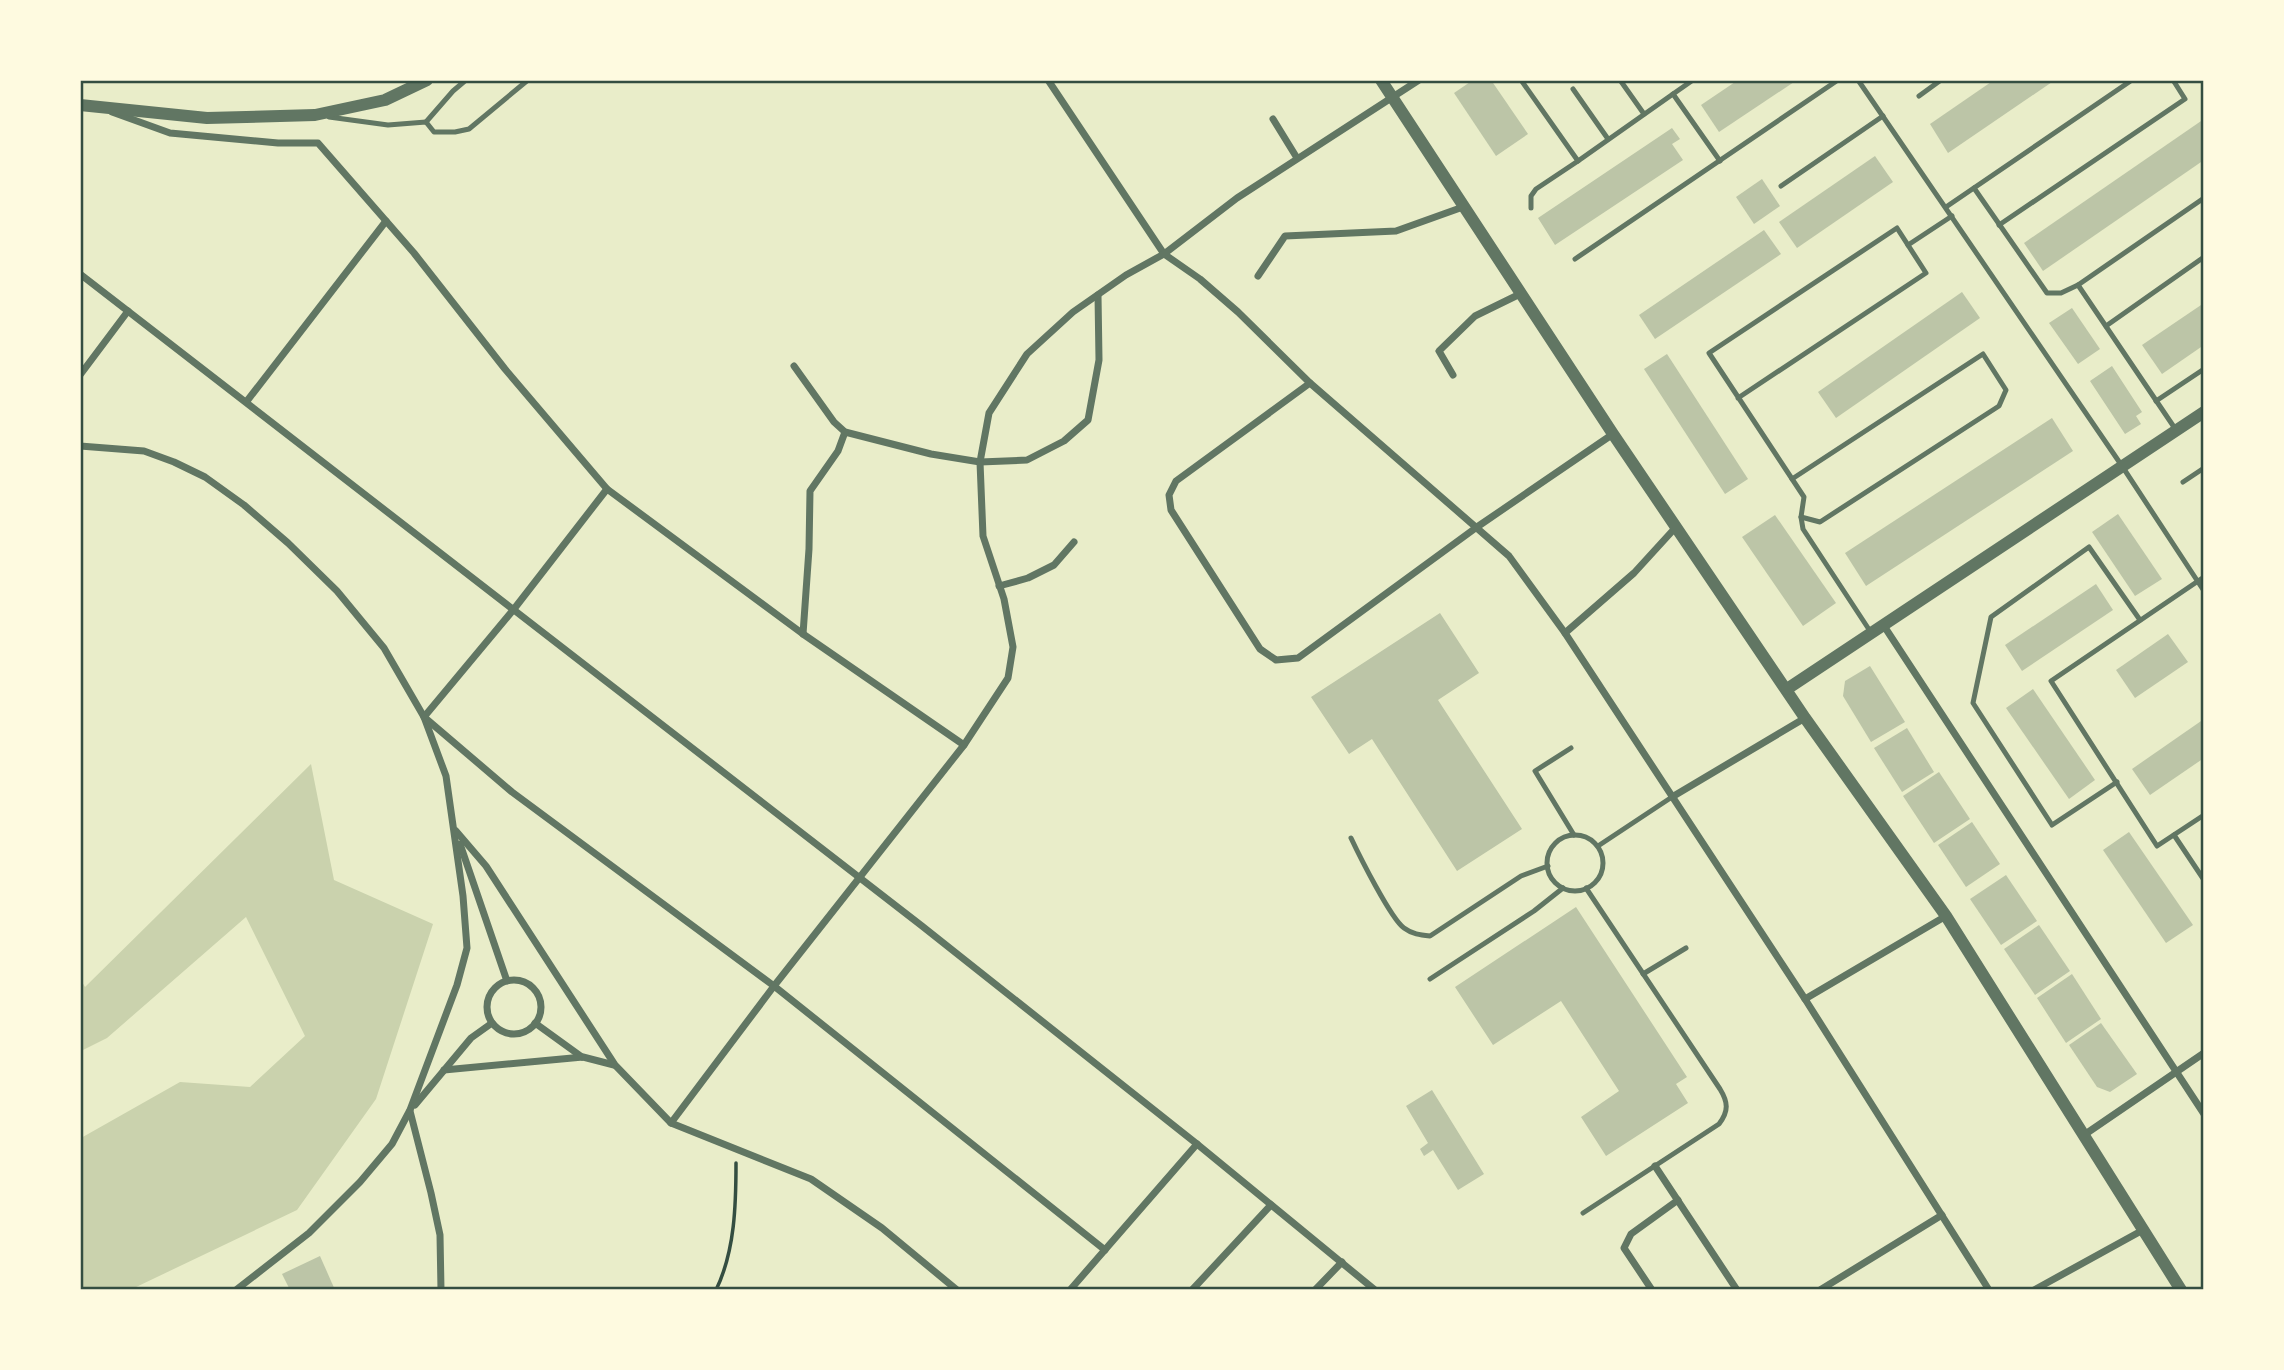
<svg xmlns="http://www.w3.org/2000/svg" width="2284" height="1370" font-family="'Noto Sans',sans-serif">
<style>
.green{fill:#cad2ad}
.building{fill:#bcc5a7}
.lines{fill:none;stroke-linecap:round;stroke-linejoin:round}
.path{stroke:#344e41;stroke-width:3.5}
.service{stroke:#617663;stroke-width:5}
.minor{stroke:#617663;stroke-width:7}
.tertiary{stroke:#617663;stroke-width:12}
.neatline{fill:none;stroke:#344e41;stroke-width:2.5}
</style>
<rect width="100%" height="100%" fill="#e9edc9"/>
<polygon class="green" points="311,764 334,880 433,924 376,1099 297,1210 132,1289 81,1289 81,1138 180,1082 250,1087 305,1036 246,917 107,1038 81,1051 81,980 85,987"/>
<g class="building">
<polygon points="1473,80 1491,80 1528,134 1496,156 1454,93"/>
<polygon points="1738,80 1797,80 1719,132 1701,105"/>
<polygon points="1994,80 2055,80 1948,153 1930,124"/>
<polygon points="2204,119 2204,160 2043,271 2024,243"/>
<polygon points="1672,128 1680,139 1672,144 1683,160 1555,245 1538,218"/>
<polygon points="1875,156 1893,182 1797,248 1779,222"/>
<polygon points="1762,179 1780,206 1754,224 1736,197"/>
<polygon points="1764,230 1781,254 1655,339 1639,315"/>
<polygon points="1962,292 1980,318 1836,418 1818,392"/>
<polygon points="2204,303 2204,345 2162,374 2142,345"/>
<polygon points="2072,308 2100,349 2078,364 2049,323"/>
<polygon points="1667,354 1748,479 1725,494 1644,369"/>
<polygon points="2112,366 2142,412 2136,416 2141,424 2125,434 2090,381"/>
<polygon points="2052,418 2073,451 1866,586 1845,553"/>
<polygon points="2118,514 2162,579 2135,596 2092,532"/>
<polygon points="1775,515 1836,603 1803,626 1742,537"/>
<polygon points="2096,584 2113,610 2022,671 2005,645"/>
<polygon points="1440,613 1479,673 1438,700 1522,829 1457,871 1372,739 1349,754 1311,697"/>
<polygon points="2168,634 2188,662 2135,698 2116,670"/>
<polygon points="1870,666 1905,722 1871,742 1843,696 1845,681"/>
<polygon points="2033,689 2095,780 2069,799 2006,708"/>
<polygon points="2204,719 2204,758 2150,795 2132,769"/>
<polygon points="1907,728 1934,772 1902,792 1874,748"/>
<polygon points="1939,772 1970,819 1934,843 1903,796"/>
<polygon points="1972,822 2000,864 1966,887 1938,845"/>
<polygon points="2129,832 2193,925 2166,943 2103,850"/>
<polygon points="2006,875 2037,921 2001,945 1970,899"/>
<polygon points="1576,907 1687,1077 1676,1084 1688,1103 1606,1156 1581,1117 1619,1091 1561,1001 1493,1045 1455,987"/>
<polygon points="2039,925 2070,971 2035,995 2004,949"/>
<polygon points="2072,974 2101,1019 2066,1043 2037,998"/>
<polygon points="2101,1023 2137,1074 2110,1092 2097,1087 2069,1045"/>
<polygon points="1432,1090 1484,1174 1458,1190 1433,1150 1424,1156 1420,1149 1428,1143 1406,1106"/>
<polygon points="320,1256 335,1290 290,1290 282,1274"/>
</g>
<g class="lines">
<path class="path" d="M716,1290C735,1251 736,1204 736,1163"/>
<g class="service">
<polyline points="1521,80 1578,161 1673,94 1720,161"/>
<polyline points="1620,80 1644,114"/>
<polyline points="1858,80 2122,466 2204,591"/>
<polyline points="1573,89 1608,139"/>
<polyline points="1673,94 1693,80"/>
<polyline points="1919,96 1941,80"/>
<polyline points="329,117 388,125 426,122 434,132 455,132 469,129 528,80"/>
<polyline points="426,122 453,91 466,80"/>
<polyline points="1781,186 1883,116"/>
<polyline points="1974,188 2047,293 2061,293 2078,285 2204,198"/>
<polyline points="1946,207 2132,80"/>
<polyline points="1531,208 1531,196 1536,189 1578,161"/>
<polyline points="1999,225 2185,99 2173,80"/>
<polyline points="1908,245 1952,216"/>
<polyline points="1575,259 1838,80"/>
<polyline points="2078,285 2176,430"/>
<polyline points="2106,326 2204,257"/>
<polyline points="1738,398 1926,273 1897,228 1709,353 1804,497 1801,517 1803,529 1870,631"/>
<polyline points="2156,401 2204,369"/>
<polyline points="1792,479 1983,354 2006,390 1999,406 1820,522 1801,517"/>
<polyline points="2183,482 2204,468"/>
<polyline points="2204,577 2051,681 2157,846 2204,815"/>
<polyline points="1571,748 1535,771 1574,835"/>
<polyline points="2117,782 2052,825 1973,703 1991,617 2089,547 2140,620"/>
<polyline points="2174,835 2204,880"/>
<circle cx="1575" cy="863" r="28"/>
<path d="M1351,838C1359,855 1391,919 1404,928C1412,934 1420,935 1430,936L1521,876L1548,866"/>
<polyline points="1598,846 1672,797"/>
<polyline points="1643,974 1686,948"/>
<polyline points="1430,979 1534,911 1563,888"/>
<path d="M1583,1213L1719,1124C1729,1111 1728,1102 1720,1089L1586,888"/>
</g>
<g class="minor">
<polyline points="1048,80 1164,254 1200,279 1238,312 1310,383 1509,556 1565,633 1805,999"/>
<polyline points="112,112 170,133 278,143 318,143 414,253 505,369 607,489"/>
<polyline points="1273,119 1297,158"/>
<polyline points="80,274 922,926 1197,1144 1375,1290"/>
<polyline points="1258,276 1285,236 1396,231 1463,207"/>
<polyline points="794,366 834,422 845,432 931,454 980,462 1027,460 1064,441 1088,420 1099,360 1098,295"/>
<polyline points="80,375 128,311"/>
<polyline points="1453,375 1439,351 1475,316 1520,294"/>
<polyline points="1310,383 1176,481 1169,495 1171,510 1260,649 1276,660 1298,658 1477,527 1613,434"/>
<polyline points="247,401 386,221"/>
<polyline points="80,446 144,451 174,462 205,477 244,505 288,543 337,591 384,648 424,717 446,776 463,896 467,948 457,985 410,1110 392,1144 360,1182 309,1233 236,1290"/>
<polyline points="999,586 1028,578 1054,565 1074,542"/>
<polyline points="1884,626 2204,1114"/>
<polyline points="1565,633 1634,573 1676,527"/>
<polyline points="803,634 809,549 810,491 838,451 845,432"/>
<polyline points="964,745 803,634 607,489 514,609 424,717 512,792 774,986 1105,1250"/>
<polyline points="1672,797 1805,718"/>
<polyline points="456,831 486,866 615,1065 671,1123 811,1179 882,1228 957,1290"/>
<polyline points="460,844 507,981"/>
<polyline points="1946,916 1805,999 1989,1290"/>
<circle cx="514" cy="1007" r="27"/>
<polyline points="535,1023 582,1057"/>
<polyline points="444,1070 583,1057 614,1065"/>
<polyline points="415,1105 471,1038 492,1023"/>
<polyline points="410,1111 431,1193 440,1235 441,1290"/>
<polyline points="671,1123 774,986 964,745 1008,678 1013,647 1004,599 983,536 980,462 989,413 1027,354 1073,312 1126,275 1164,254 1237,198 1419,80"/>
<polyline points="2084,1135 2204,1053"/>
<polyline points="1655,1166 1737,1290"/>
<polyline points="1070,1290 1197,1144"/>
<polyline points="1192,1290 1271,1205"/>
<polyline points="1315,1290 1342,1262"/>
<polyline points="1652,1290 1624,1248 1631,1234 1678,1200"/>
<polyline points="1820,1290 1942,1215"/>
<polyline points="2034,1290 2143,1230"/>
</g>
<g class="tertiary">
<polyline points="1381,80 1613,434 1805,718 1946,916 2181,1290"/>
<polyline points="80,105 207,118 315,115 385,100 427,80"/>
<polyline points="1787,689 2204,412"/>
</g>
</g>
<rect width="2284" height="1370" fill="none" stroke="#fefae0" stroke-width="164"/>
<rect x="82" y="82" width="2120" height="1206" class="neatline"/>
</svg>
